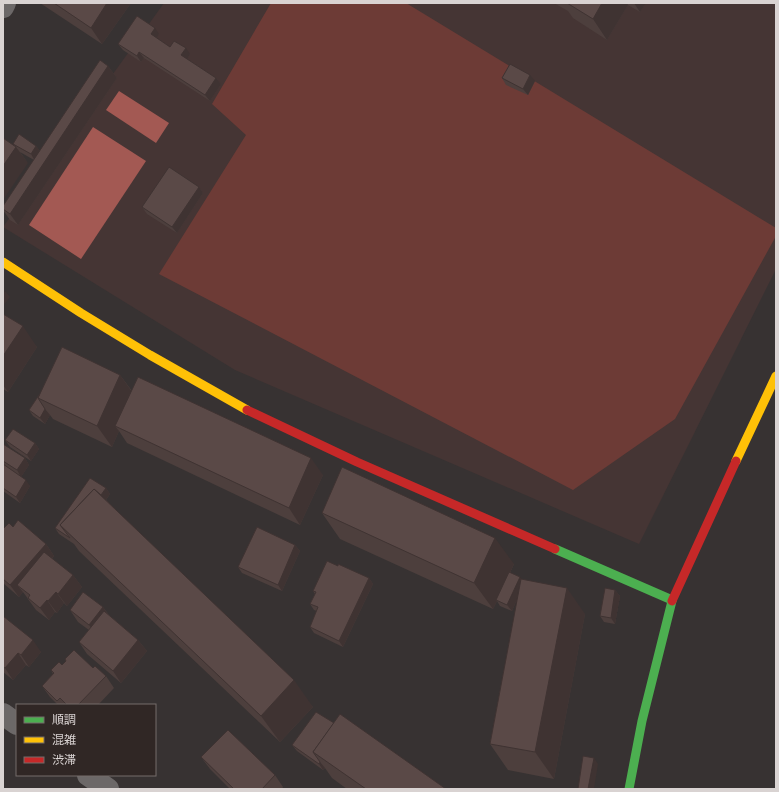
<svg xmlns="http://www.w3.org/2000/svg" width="779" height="792" font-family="'PT Serif','Noto Sans JP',serif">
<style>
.built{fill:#453534}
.green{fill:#6d3b36}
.water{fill:#a35953}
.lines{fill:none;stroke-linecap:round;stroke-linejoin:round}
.street{stroke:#6c6868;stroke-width:22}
.fast{stroke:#4caf50;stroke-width:9}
.slow{stroke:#ffc107;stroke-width:9}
.jam{stroke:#c62828;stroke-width:9}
.wall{fill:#4d3f3d}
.shaded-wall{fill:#3f3332}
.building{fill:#5a4947;stroke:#3f3332}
</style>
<rect width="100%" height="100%" fill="#373232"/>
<polygon class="built" points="164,3 776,3 776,269 639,544 235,370 3,227"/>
<polygon class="green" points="271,3 406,3 776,228 776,236 675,419 573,490 159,274 246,135 212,104"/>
<g class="water">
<polygon points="119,91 169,123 156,143 106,110"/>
<polygon points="93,127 146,161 81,259 29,225"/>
</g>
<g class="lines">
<g class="street">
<polyline points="3,7 5,3"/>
<polyline points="3,714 17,724"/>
<polyline points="88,775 108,789"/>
</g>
<g class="fast">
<polyline points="555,549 672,600"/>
<polyline points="629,789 642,721 672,601"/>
</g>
<g class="slow">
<polyline points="3,262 81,313 150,355 247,410"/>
<polyline points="736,461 776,376"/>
</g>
<g class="jam">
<polyline points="247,410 357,462 555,549"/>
<polyline points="672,601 736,461"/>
</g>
</g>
<g class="wall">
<polygon points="40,3 131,3 102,44"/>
<polygon points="554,3 646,3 640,12 628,5 607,40 573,18 568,11"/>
<polygon points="159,34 156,38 170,47 190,54 187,59 216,78 221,84 210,101 144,58 141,62 123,50 118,44"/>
<polygon points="108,66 117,78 18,225 10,220 3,210 3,206 34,160 20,152 28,163 13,145 36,146 40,151"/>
<polygon points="502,78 535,81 528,95 506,85"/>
<polygon points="199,187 203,193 177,233 147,214 142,207"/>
<polygon points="3,314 37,347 8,392 3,389"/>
<polygon points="120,375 132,391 323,475 300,525 127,443 119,431 112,447 53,419 50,415 45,424 33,416 29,410 39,395"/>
<polygon points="5,440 35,443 39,449 31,461 10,447"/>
<polygon points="3,445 25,458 29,465 21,477 4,465 30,486 20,503 3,491"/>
<polygon points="106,488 110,494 106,500 313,707 280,742 79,551 74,544 59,534 55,528"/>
<polygon points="322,513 514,564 510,573 585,614 554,779 508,770 490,744 518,597 512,611 500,606 497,601 493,609 340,539"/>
<polygon points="13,527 46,544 54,556 52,559 73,575 82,587 67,606 64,603 57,613 55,612 49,620 36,610 28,599 26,596 23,592 19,597 3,583 3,529"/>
<polygon points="295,545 300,551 282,591 242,573 238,567"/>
<polygon points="338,566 369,578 373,584 343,647 314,633 310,627 317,611 314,610 310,604 315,594 313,591"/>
<polygon points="615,590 620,596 615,624 604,622 600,616"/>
<polygon points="103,607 109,615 138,640 147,651 121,683 87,654 79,642 89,630 78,622 70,610"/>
<polygon points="3,616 41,652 29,667 26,665 13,680 3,672"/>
<polygon points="62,665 93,668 106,676 114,688 98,705 58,705 50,697 42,686 53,674 51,670"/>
<polygon points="334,723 446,789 347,789 332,778 325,768 323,770 297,751 292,745"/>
<polygon points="201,757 275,775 283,787 282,789 230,789 210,769"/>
</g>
<g class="shaded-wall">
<polygon points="107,3 131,3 102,44 91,28"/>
<polygon points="602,3 627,3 628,5 607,40 593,19"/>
<polygon points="634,3 646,3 640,12"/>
<polygon points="155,28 159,34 155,40 151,34"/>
<polygon points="186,48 190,54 186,61 181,55"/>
<polygon points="139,52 144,58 141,62 137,56"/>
<polygon points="108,66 117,78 18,225 10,214"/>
<polygon points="530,75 535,81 528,95 523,89"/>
<polygon points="216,78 221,84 210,101 205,95"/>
<polygon points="36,146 41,152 35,161 31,154"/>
<polygon points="16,147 28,163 3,200 3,166"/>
<polygon points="199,187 203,193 177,233 172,227"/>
<polygon points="5,291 10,297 3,306 3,294"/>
<polygon points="23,326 37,347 8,392 3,385 3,356"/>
<polygon points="120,375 135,396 115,426 119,431 112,447 97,426"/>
<polygon points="45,409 50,415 45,424 40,418"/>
<polygon points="35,443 39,449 31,461 27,455"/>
<polygon points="25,458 29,465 21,477 17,470"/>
<polygon points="311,458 323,475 300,525 289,508"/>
<polygon points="26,480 30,486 20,503 16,497"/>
<polygon points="106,488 110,494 78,541 73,536"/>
<polygon points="495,538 514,564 497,600 496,600 497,601 493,609 474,583"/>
<polygon points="46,544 54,556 24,590 17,585 23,592 19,597 10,585"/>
<polygon points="295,545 300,551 282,591 278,585"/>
<polygon points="73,575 82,587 67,606 58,594"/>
<polygon points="520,577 524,583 512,611 507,605"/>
<polygon points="369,578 373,584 343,647 339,641"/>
<polygon points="567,588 585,614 554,779 535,752"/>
<polygon points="615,590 620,596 615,624 611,618"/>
<polygon points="56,592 64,603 57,613 48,601"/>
<polygon points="47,600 55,612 49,620 40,608"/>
<polygon points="103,607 111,619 98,637 89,625"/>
<polygon points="33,640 41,652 29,667 21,655"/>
<polygon points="138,640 147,651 121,683 113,671"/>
<polygon points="18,653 26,665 13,680 5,668"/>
<polygon points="294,680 313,707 280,742 261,716"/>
<polygon points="594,758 598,764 594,789 588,789"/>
<polygon points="320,762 325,768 323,770 319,764"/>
</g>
<g class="building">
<polygon points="54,3 107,3 91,28"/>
<polygon points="567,3 602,3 593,19"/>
<polygon points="137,16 155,28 151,34 170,47 174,41 186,48 181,55 216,78 205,95 139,52 137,56 118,44"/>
<polygon points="100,60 108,66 10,214 3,209 3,206"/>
<polygon points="510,64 530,75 523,89 502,78"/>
<polygon points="19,134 36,146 31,154 13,144"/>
<polygon points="3,138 16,147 3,166"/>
<polygon points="169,167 199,187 172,227 142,207"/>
<polygon points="3,314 23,326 3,356"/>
<polygon points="62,347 120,375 97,426 38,398"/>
<polygon points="138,377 311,458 289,508 115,426"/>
<polygon points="39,395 38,398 45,409 40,418 29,410"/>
<polygon points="13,429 35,443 27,455 5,440"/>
<polygon points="3,444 25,458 17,470 3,461"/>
<polygon points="3,464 26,480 16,497 3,488"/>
<polygon points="342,467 495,538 474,583 322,513"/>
<polygon points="90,478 106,488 101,495 94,489 60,525 70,538 55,528"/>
<polygon points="94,489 294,680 261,716 60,525"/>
<polygon points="18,520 46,544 10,585 3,579 3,529 9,523 13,527"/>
<polygon points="257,527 295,545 278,585 238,567"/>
<polygon points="44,552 73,575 58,594 56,592 48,601 47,600 40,608 28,598 30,595 17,585"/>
<polygon points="327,561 338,566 338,564 369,578 339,641 310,627 318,607 310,604 316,592 313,591"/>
<polygon points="509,572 520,577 507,605 496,600"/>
<polygon points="521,579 567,588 535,752 490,744"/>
<polygon points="605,588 615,590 611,618 600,616"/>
<polygon points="83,592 103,607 89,625 70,610"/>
<polygon points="104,611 138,640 113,671 79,642"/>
<polygon points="3,616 33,640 21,655 18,653 5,668 3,667"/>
<polygon points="74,650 93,668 95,666 106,676 78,705 67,705 60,698 57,701 42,686 54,673 51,670 59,662 62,665 66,661 65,659"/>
<polygon points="316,712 334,723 313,752 320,762 319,764 292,745"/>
<polygon points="340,714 446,789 366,789 313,752"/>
<polygon points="228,730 275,775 262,789 234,789 201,757"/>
<polygon points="583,756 594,758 588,789 578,789"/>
</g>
<rect width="779" height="792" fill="none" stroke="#d9d3d2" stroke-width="8"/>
<rect x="16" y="704" width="140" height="72" fill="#302725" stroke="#746c6a"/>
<rect x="24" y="717" width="20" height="6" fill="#4caf50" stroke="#746c6a"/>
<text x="52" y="724" font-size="12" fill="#d9d3d2">順調</text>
<rect x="24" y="737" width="20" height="6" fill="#ffc107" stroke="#746c6a"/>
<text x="52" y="744" font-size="12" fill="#d9d3d2">混雑</text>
<rect x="24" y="757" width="20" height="6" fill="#c62828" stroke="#746c6a"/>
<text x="52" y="764" font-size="12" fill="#d9d3d2">渋滞</text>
</svg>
